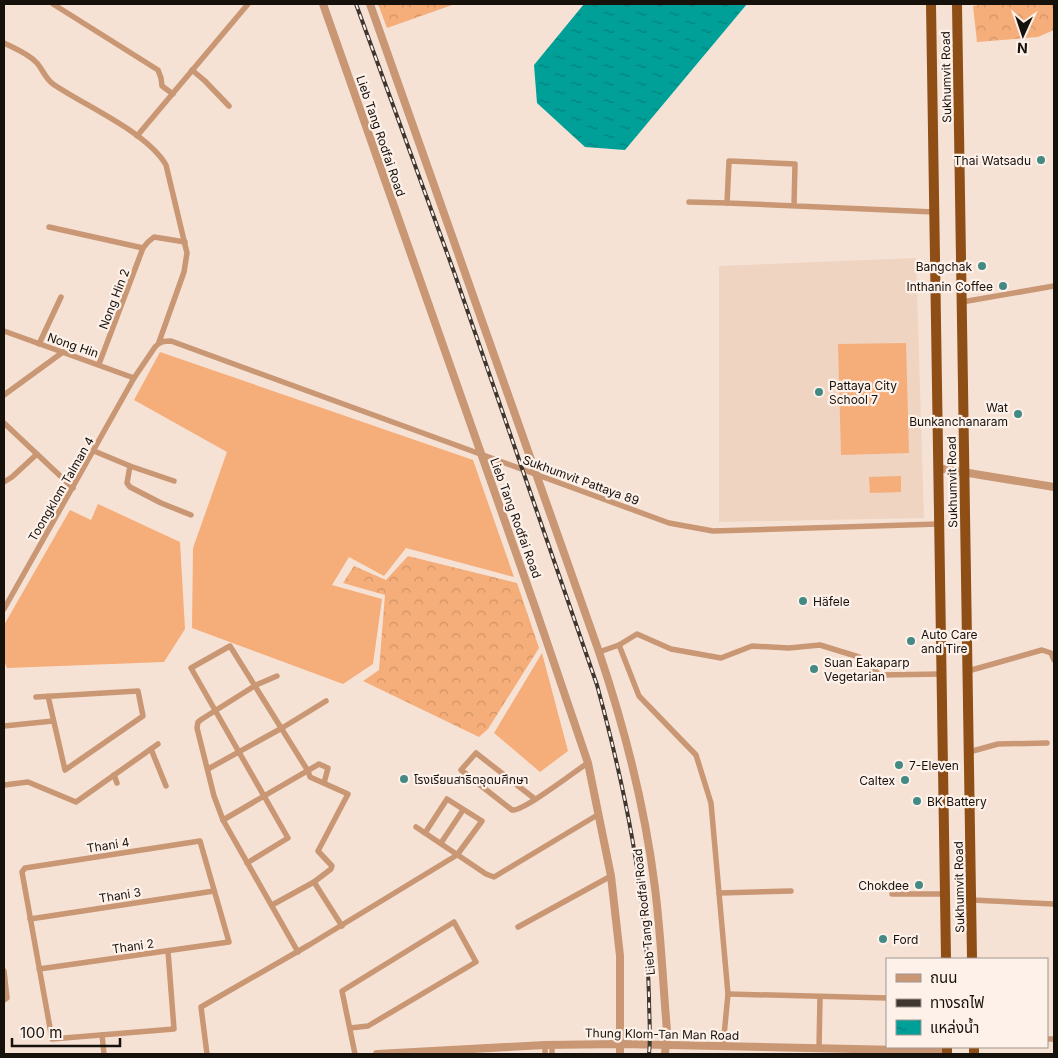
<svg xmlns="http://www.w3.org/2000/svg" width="1058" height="1058" font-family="Inter,'Noto Sans Thai',sans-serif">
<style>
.built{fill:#efd4c2}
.grass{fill:#f5ad79}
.forest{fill:url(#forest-crowns)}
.water{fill:url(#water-ripples)}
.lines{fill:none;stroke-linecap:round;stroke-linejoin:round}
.minor{stroke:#c99774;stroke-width:5.5}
.tertiary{stroke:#c99774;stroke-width:8}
.trunk{stroke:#8e4e16;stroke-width:10}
.rail-casing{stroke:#3f3630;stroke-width:4}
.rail{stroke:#fdf1e9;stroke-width:2;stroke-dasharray:5.5;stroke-linecap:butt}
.poi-dot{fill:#438a85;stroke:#fdf1e9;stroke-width:2}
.labels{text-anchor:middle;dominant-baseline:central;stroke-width:4.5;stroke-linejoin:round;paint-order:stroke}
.street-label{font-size:12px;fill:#17110c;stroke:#fdf1e9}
.poi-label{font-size:12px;fill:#17110c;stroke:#fdf1e9;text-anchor:start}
</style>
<defs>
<pattern id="forest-crowns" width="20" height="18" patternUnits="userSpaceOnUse" patternTransform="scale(1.25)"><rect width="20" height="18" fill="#f5ad79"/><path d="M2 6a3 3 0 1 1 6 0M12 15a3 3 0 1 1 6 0" fill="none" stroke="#d19467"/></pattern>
<pattern id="water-ripples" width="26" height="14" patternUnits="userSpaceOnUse" patternTransform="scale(1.25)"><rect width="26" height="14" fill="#00a099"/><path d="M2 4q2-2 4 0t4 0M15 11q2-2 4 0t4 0" fill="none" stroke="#01817b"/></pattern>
</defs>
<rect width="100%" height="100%" fill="#f6e2d5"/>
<polygon class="built" points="916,258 924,518 719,522 719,266"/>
<g class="grass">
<polygon points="906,343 909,453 841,455 838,344"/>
<polygon points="160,352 473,460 514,577 406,548 384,576 349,557 332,585 382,599 373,664 343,684 192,628 193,548 227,452 134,400"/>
<polygon points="901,476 901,492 870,493 869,477"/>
<polygon points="98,504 180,542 185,629 164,662 7,668 4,661 4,625 70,510 91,520"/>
<polygon points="542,653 568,751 540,772 494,733"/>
</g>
<g class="forest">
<polygon points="378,4 455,4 387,28"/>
<polygon points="984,4 1054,4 1054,30 1038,37 977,42 973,6"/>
<polygon points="408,556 517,583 539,648 488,729 479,737 363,681 379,670 385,595 343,583 354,566 386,580"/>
</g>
<polygon class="water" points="584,4 747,4 625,150 585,147 537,103 534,65"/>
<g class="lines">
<g class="minor">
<polyline points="53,4 158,70 161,78 162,86 173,94"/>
<path d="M4,43C14,48 29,54 37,63C43,70 45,78 53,84C85,106 147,132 166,165L187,253L184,272L159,342"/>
<polyline points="192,70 205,81 229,106"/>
<polyline points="137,136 248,4"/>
<polyline points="689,202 727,203"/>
<polyline points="794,206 795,164 729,161 727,203 934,212"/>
<polyline points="49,227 143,248"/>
<polyline points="962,302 1054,286"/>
<polyline points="4,331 134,378"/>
<polyline points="39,344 61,297"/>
<polyline points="99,364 143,248 148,242 154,237 185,242"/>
<polyline points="4,395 63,352"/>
<polyline points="4,423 73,488"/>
<polyline points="94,451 130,466 127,483 130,487 161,503 191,515"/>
<polyline points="130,466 174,481"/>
<polyline points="4,482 12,477 37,454"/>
<path d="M4,609L134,378L155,347C160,341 164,341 171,341L669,523L713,531L939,524"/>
<polyline points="619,645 637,634 671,649 721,658 752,646 789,648 820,645 859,657 880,675 942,674"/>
<polyline points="599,652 619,645 639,696 696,755 711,803 728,994 723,1046"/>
<polyline points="968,671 1042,650 1051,653 1054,660"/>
<polyline points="277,676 256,685 202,719 198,722 197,728 214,796 223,820 298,952"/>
<polyline points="36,697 138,691 143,716 65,770 48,696"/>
<polyline points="4,726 53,721"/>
<polyline points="151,749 166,786"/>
<polyline points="969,752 998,744 1047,743"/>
<polyline points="208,769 282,728 326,701"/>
<polyline points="114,775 117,783"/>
<polyline points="4,785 28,782 76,802 158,744"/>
<path d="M535,799L476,753L461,770L512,810C523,812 575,771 588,763"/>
<polyline points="223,820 319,764 328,768 324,783"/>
<polyline points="416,827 486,874 494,877 599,814"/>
<polyline points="441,843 463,810"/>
<polyline points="247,863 288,838 191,668 230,646 308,771 310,777 348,794 318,851 332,866 331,869 314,882 272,905"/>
<polyline points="314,882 342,926"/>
<polyline points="719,893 791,891"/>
<polyline points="892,894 945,894"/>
<polyline points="972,900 1054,904"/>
<polyline points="30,919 214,891"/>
<polyline points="518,927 611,876"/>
<polyline points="39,969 229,942 200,841 25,868 22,872 52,1039 174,1029 168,951"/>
<polyline points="4,971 7,998 4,1000"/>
<polyline points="728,994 887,998"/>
<polyline points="350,1028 368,1026 476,962 454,922 342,991 355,1054"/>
<polyline points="102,1035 104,1054"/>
<polyline points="1047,1039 1054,1039"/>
<polyline points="819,1049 820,997"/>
<polyline points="207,1054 201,1007 309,945 457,855 482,821 447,799 425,833"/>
<polyline points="545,1054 545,1045"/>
<polyline points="552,1054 552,1045"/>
</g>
<g class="tertiary">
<polyline points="323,4 535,607 588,763 611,876 620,956 620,1054"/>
<path d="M370,4L599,652C625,729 645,807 655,888C661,935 663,984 667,1031L665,1054"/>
<polyline points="938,468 1054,487"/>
<polyline points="377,1054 545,1045 621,1044 947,1051"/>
</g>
<g class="trunk">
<polyline points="931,4 946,959"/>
<polyline points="957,4 972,959"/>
<polyline points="947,1047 947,1054"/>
<polyline points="974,1047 974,1054"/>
</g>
<g class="rail-casing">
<path id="rail" d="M356,4L454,272L597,685C625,788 646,890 649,997C649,1016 651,1035 649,1054"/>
</g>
<use href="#rail" class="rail"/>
</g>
<g class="poi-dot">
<circle cx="1041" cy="160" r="5"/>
<circle cx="982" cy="266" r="5"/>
<circle cx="1003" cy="286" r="5"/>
<circle cx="819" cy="392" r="5"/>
<circle cx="1018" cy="414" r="5"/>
<circle cx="803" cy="601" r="5"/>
<circle cx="911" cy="641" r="5"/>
<circle cx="814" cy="669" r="5"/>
<circle cx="899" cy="765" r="5"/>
<circle cx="404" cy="779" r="5"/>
<circle cx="905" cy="780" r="5"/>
<circle cx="917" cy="801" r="5"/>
<circle cx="919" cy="885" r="5"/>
<circle cx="883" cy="939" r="5"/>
</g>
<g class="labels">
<g class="street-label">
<text transform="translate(946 77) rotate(-91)">Sukhumvit Road</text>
<text transform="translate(381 136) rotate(71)">Lieb Tang Rodfai Road</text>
<text transform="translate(114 299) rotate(-69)">Nong Hin 2</text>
<text transform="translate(73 345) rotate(19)">Nong Hin</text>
<text transform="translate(581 480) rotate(20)">Sukhumvit Pattaya 89</text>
<text transform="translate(952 482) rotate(-91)">Sukhumvit Road</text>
<text transform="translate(61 489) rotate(-60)">Toongklom Talman 4</text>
<text transform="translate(516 518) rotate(70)">Lieb Tang Rodfai Road</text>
<text transform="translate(108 845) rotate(-9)">Thani 4</text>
<text transform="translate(959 887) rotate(-91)">Sukhumvit Road</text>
<text transform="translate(120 895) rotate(-9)">Thani 3</text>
<text transform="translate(644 912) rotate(-96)">Lieb Tang Rodfai Road</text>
<text transform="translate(133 946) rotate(-8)">Thani 2</text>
<text transform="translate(662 1034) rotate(1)">Thung Klom-Tan Man Road</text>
</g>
<g class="poi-label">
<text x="1031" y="160" text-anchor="end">Thai Watsadu</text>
<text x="972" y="266" text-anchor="end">Bangchak</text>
<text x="993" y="286" text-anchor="end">Inthanin Coffee</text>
<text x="829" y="385">Pattaya City<tspan x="829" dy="14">School 7</tspan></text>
<text x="1008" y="407" text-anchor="end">Wat<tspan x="1008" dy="14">Bunkanchanaram</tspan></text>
<text x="813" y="601">Häfele</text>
<text x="921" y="634">Auto Care<tspan x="921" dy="14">and Tire</tspan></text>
<text x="824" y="662">Suan Eakaparp<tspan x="824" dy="14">Vegetarian</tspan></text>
<text x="909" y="765">7-Eleven</text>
<text x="414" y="779">โรงเรียนสาธิตอุดมศึกษา</text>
<text x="895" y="780" text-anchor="end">Caltex</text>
<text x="927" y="801">BK Battery</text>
<text x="909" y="885" text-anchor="end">Chokdee</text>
<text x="893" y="939">Ford</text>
</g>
</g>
<rect width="1058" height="1058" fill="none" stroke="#17110c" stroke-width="10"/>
<rect x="886" y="958" width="162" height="90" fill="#fdf1e9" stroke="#a19791"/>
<rect x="896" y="974" width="25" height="8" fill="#c99774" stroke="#a19791"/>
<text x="930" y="983" font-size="15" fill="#17110c">ถนน</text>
<rect x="896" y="999" width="25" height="8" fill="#3f3630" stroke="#a19791"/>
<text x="930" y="1008" font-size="15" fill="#17110c">ทางรถไฟ</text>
<rect x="896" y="1020" width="25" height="15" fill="url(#water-ripples)" stroke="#a19791"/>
<text x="930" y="1033" font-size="15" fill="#17110c">แหล่งน้ำ</text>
<g transform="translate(1023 35) rotate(183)" stroke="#fdf1e9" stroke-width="4" paint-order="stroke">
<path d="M0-4L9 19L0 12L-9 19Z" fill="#17110c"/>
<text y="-8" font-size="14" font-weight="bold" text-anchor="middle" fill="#17110c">N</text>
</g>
<path d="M12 1038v8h108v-8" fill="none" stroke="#17110c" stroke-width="2.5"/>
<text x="20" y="1038" font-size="15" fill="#17110c" stroke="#fdf1e9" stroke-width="4" paint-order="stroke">100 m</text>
</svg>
